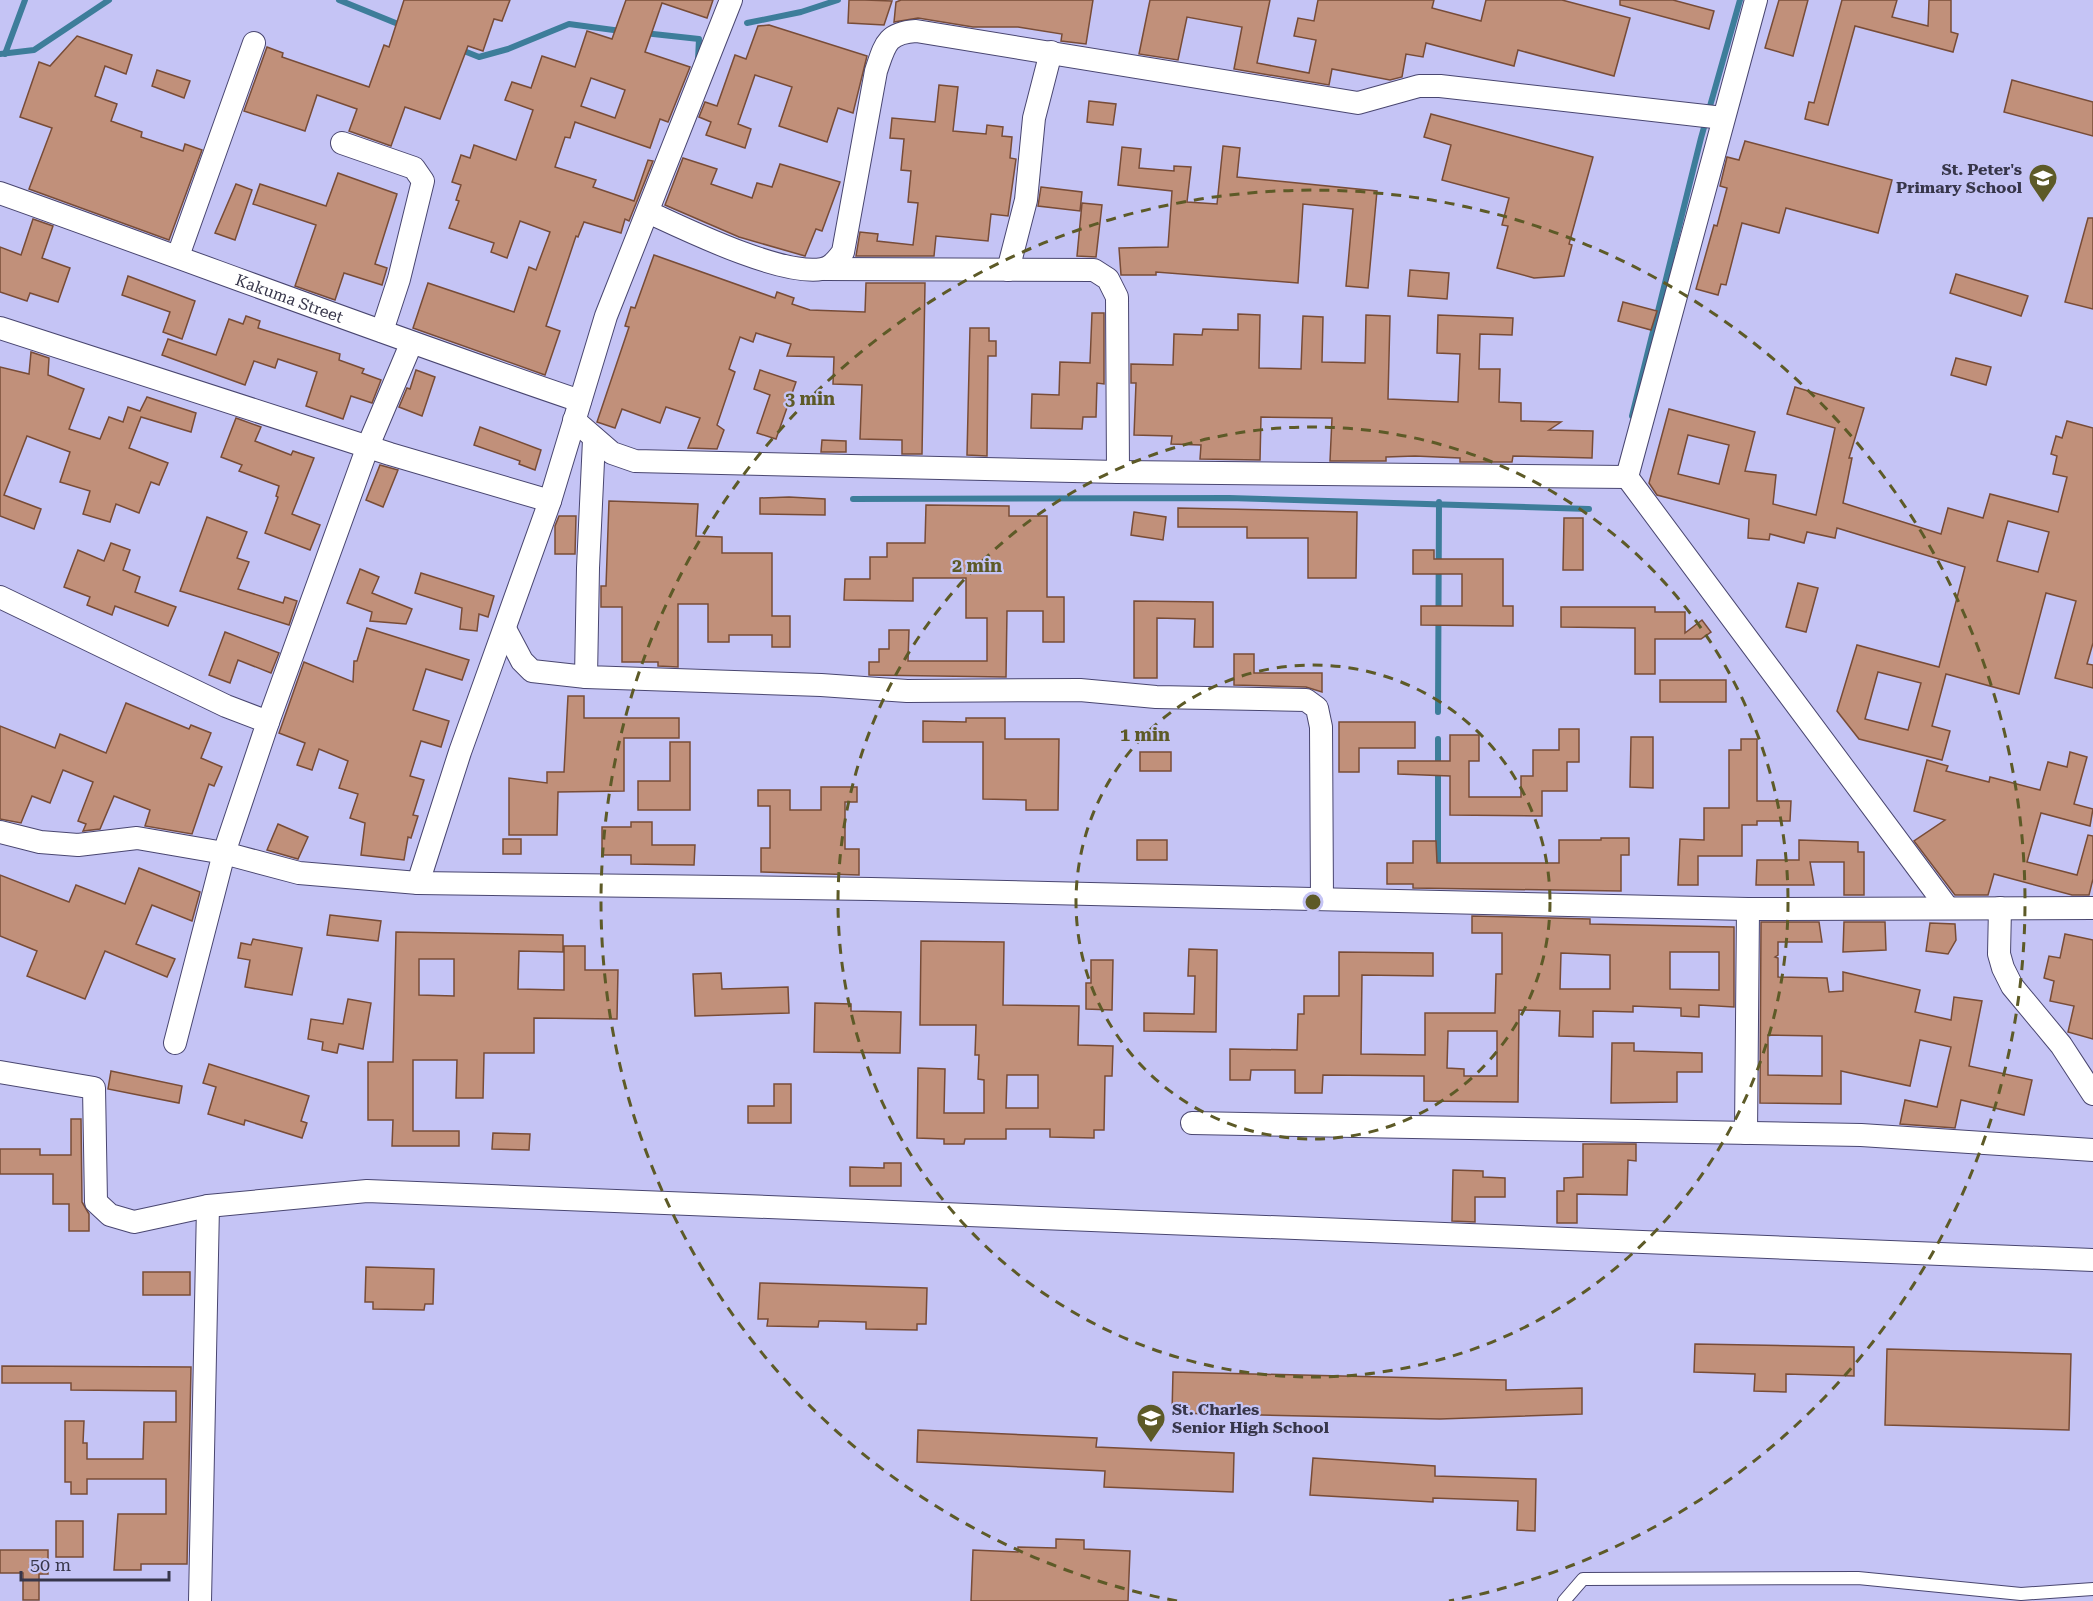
<svg xmlns="http://www.w3.org/2000/svg" width="2093" height="1601" font-family="'Roboto Serif',serif">
<style>
.lines{fill:none;stroke-linecap:round;stroke-linejoin:round}
.stream{stroke:#3d7d9a;stroke-width:6}
.building{fill:#c1907a;stroke:#784c37;stroke-width:1.5;fill-rule:evenodd}
.lane-casing{stroke:#494670;stroke-width:14}
.street-casing{stroke:#494670;stroke-width:24}
.lane{stroke:#fff;stroke-width:12}
.street{stroke:#fff;stroke-width:22}
.ring{fill:none;stroke:#5d5a27;stroke-width:3;stroke-dasharray:10 8}
.labels{text-anchor:middle;dominant-baseline:central;stroke-width:4.5;stroke-linejoin:round;paint-order:stroke}
.poi-label{font-size:16px;font-weight:bold;fill:#37364a;stroke:#c5c4f5;text-anchor:end}
.street-label{font-size:16px;fill:#37364a;stroke:#c5c4f5}
.centre{fill:#5d5a27;stroke:#c5c4f5;stroke-width:3}
.ring-label{font-size:18px;text-anchor:middle;font-weight:bold;fill:#5d5a27;stroke:#c5c4f5;stroke-width:4.5;stroke-linejoin:round;paint-order:stroke}
</style>
<rect width="100%" height="100%" fill="#c5c4f5"/>
<g class="lines">
<g class="stream">
<polyline points="339,0 403,26"/>
<polyline points="747,23 801,12 838,0"/>
<polyline points="644,33 699,39 698,60"/>
<polyline points="459,49 479,57 508,49 569,24 621,31"/>
<polyline points="0,54 34,50 109,0"/>
<polyline points="5,54 25,0"/>
<polyline points="1632,416 1701,138 1740,0"/>
<polyline points="853,499 1229,498 1589,509"/>
<polyline points="1438,712 1439,502"/>
<polyline points="1438,870 1438,739"/>
</g>
</g>
<g class="building">
<polygon points="404,0 510,0 502,21 494,19 483,51 468,46 440,119 405,107 391,146 349,131 357,109 317,95 305,131 244,111 267,47 283,53 282,57 369,87 384,45 389,47"/>
<path d="M626,0H713L707,18L662,3L645,52L690,67L668,122L660,119L650,148L575,122L570,138L565,137L555,167L596,180L593,187L634,201L648,160L653,161L629,221L625,219L621,233L584,222L578,237L576,236L546,326L560,331L545,375L413,328L428,283L514,312L529,267L536,270L550,232L520,221L507,258L491,252L494,243L449,228L459,201L456,200L461,185L452,182L461,155L470,158L474,145L516,160L533,110L505,100L512,82L531,88L542,56L575,67L587,31L612,39ZM591,78L625,90L615,118L581,106Z"/>
<polygon points="849,0 865,0 892,1 884,25 848,23"/>
<polygon points="901,0 1093,0 1086,44 1061,41 1062,34 1018,27 973,27 918,18 894,22 896,2"/>
<polygon points="1150,0 1270,0 1257,63 1309,73 1316,40 1294,36 1298,18 1314,21 1318,0 1434,0 1432,8 1481,21 1486,0 1562,0 1630,18 1614,76 1518,50 1514,66 1426,43 1423,57 1406,54 1402,77 1390,80 1332,69 1329,85 1234,69 1242,27 1187,17 1178,60 1139,54"/>
<polygon points="1620,0 1673,0 1714,11 1709,29 1620,5"/>
<polygon points="1779,0 1808,0 1793,56 1765,48"/>
<polygon points="1842,0 1897,0 1892,17 1928,26 1929,0 1951,0 1951,32 1958,34 1953,52 1855,26 1828,125 1805,119 1809,102 1814,103"/>
<polygon points="769,25 867,56 853,113 838,108 827,142 779,126 792,87 755,75 738,124 751,129 745,148 706,135 711,122 699,117 705,102 717,106 735,55 746,59 758,26"/>
<polygon points="77,36 132,55 126,74 105,66 95,96 117,104 111,121 142,132 141,137 183,151 185,144 202,150 169,240 29,189 52,128 20,117 39,62 50,66"/>
<polygon points="157,70 190,81 184,98 152,86"/>
<polygon points="2012,80 2093,102 2093,136 2004,112"/>
<polygon points="939,85 958,87 953,131 986,134 987,125 1003,127 1002,136 1012,137 1010,158 1016,159 1008,216 991,214 988,241 936,236 934,256 856,256 860,232 878,234 877,241 913,245 918,203 908,202 911,171 901,170 904,139 890,138 892,118 935,122"/>
<polygon points="1089,101 1116,104 1113,125 1087,122"/>
<polygon points="1431,114 1593,157 1569,244 1572,245 1564,276 1534,278 1497,268 1508,226 1502,225 1509,198 1442,180 1451,145 1424,137"/>
<polygon points="1745,141 1892,180 1878,233 1786,208 1779,233 1742,223 1726,285 1721,284 1718,295 1696,289 1714,225 1717,226 1727,188 1720,186 1727,157 1739,160"/>
<polygon points="1223,146 1240,148 1237,177 1377,191 1368,288 1346,286 1353,209 1303,204 1298,283 1156,272 1156,275 1121,275 1119,248 1168,247 1172,191 1118,185 1122,147 1141,149 1139,168 1174,171 1174,166 1191,167 1187,202 1217,204"/>
<polygon points="683,158 717,169 711,184 752,198 757,183 772,187 780,164 840,182 822,231 816,229 805,256 739,237 665,205"/>
<polygon points="338,173 397,194 375,264 387,268 382,285 344,273 335,300 295,286 316,225 253,204 260,184 326,206"/>
<polygon points="236,184 252,190 235,240 215,233"/>
<polygon points="1041,187 1082,192 1080,211 1038,206"/>
<polygon points="1082,203 1102,205 1096,257 1077,256"/>
<polygon points="2088,218 2093,218 2093,309 2065,302"/>
<polygon points="33,219 53,226 42,258 70,268 58,302 30,293 27,301 0,292 0,247 21,255"/>
<polygon points="654,255 775,298 777,292 794,298 792,304 810,310 865,312 866,283 925,283 922,454 902,454 902,440 860,439 862,385 833,384 834,357 787,356 791,344 756,333 753,342 740,337 729,369 735,372 717,425 724,430 717,449 688,448 700,418 666,407 660,423 622,409 615,428 597,422 629,327 625,326 631,307 635,308"/>
<polygon points="1410,270 1449,273 1447,299 1408,296"/>
<polygon points="1956,274 2028,296 2021,316 1950,293"/>
<polygon points="128,276 195,301 182,339 163,332 170,312 122,295"/>
<polygon points="1623,302 1657,311 1651,330 1618,321"/>
<polygon points="1092,313 1104,313 1104,384 1097,383 1096,417 1083,417 1082,429 1031,428 1032,394 1059,395 1060,362 1090,363"/>
<polygon points="1238,314 1260,315 1259,368 1301,369 1303,316 1323,317 1322,362 1365,363 1366,315 1390,316 1388,399 1458,402 1460,354 1437,353 1438,315 1513,318 1512,335 1480,334 1479,369 1500,369 1499,402 1521,403 1521,421 1561,422 1549,430 1593,431 1592,458 1513,456 1512,462 1460,462 1460,458 1415,456 1386,457 1386,461 1330,461 1332,418 1261,417 1260,460 1200,459 1201,445 1171,444 1172,436 1134,435 1136,383 1131,383 1131,364 1173,365 1174,334 1202,335 1203,329 1238,330"/>
<polygon points="246,316 260,321 258,328 340,354 339,360 364,369 362,373 381,380 372,403 351,396 343,419 306,406 317,372 278,359 275,368 254,361 245,385 162,355 168,339 216,355 229,319 243,324"/>
<polygon points="970,328 989,328 989,341 996,341 996,356 988,356 987,456 967,455"/>
<polygon points="31,352 49,358 48,375 84,389 69,429 100,439 109,417 123,422 128,407 140,411 147,397 196,413 191,432 141,417 129,448 168,463 159,485 151,482 139,513 116,504 110,522 83,514 90,491 60,482 70,452 27,436 4,495 41,509 34,529 0,516 0,367 29,374"/>
<polygon points="1956,358 1991,367 1986,385 1951,375"/>
<polygon points="416,370 435,377 422,416 399,407 407,388 410,389"/>
<polygon points="760,370 796,382 776,439 757,433 770,395 754,389"/>
<path d="M1795,387L1864,408L1849,458H1852L1843,503L1941,534L1948,508L1983,518L1990,494L2058,512L2067,477L2053,474L2057,456L2051,454L2056,436L2062,438L2067,421L2093,428V643L2087,664L2093,665V688L2055,678L2076,601L2046,593L2019,694L1946,674L1932,726L1950,731L1942,760L1859,739L1837,711L1857,645L1939,667L1965,567L1837,528L1835,538L1807,532L1804,543L1770,534L1769,540L1748,538L1749,519L1657,495L1649,483L1669,409L1755,432L1745,471L1776,475L1773,504L1816,515L1835,428L1787,414ZM1688,435L1729,445L1719,484L1678,474ZM2008,521L2049,532L2038,572L1997,561ZM1878,672L1921,683L1908,730L1865,719Z"/>
<polygon points="236,418 261,427 255,441 291,455 293,451 314,458 292,514 320,525 310,550 265,533 278,497 276,496 279,486 239,471 242,465 221,457"/>
<polygon points="480,427 541,450 535,470 519,464 520,461 474,445"/>
<polygon points="822,440 846,441 846,452 821,452"/>
<polygon points="380,465 398,470 383,507 366,500"/>
<polygon points="789,497 825,499 825,515 760,514 760,498"/>
<polygon points="609,501 698,504 696,536 722,537 722,553 772,553 772,616 790,616 790,647 772,647 772,635 729,635 729,642 708,642 708,604 678,604 678,667 658,666 658,662 622,662 622,607 601,607 601,586 606,586"/>
<polygon points="926,505 1009,506 1009,516 1047,516 1047,597 1064,597 1064,642 1043,642 1043,611 1007,611 1006,677 869,675 869,662 879,662 879,649 889,649 889,630 909,630 908,661 987,661 987,618 966,618 966,578 913,578 913,601 844,600 845,579 870,579 870,557 887,557 887,543 925,543"/>
<polygon points="1178,508 1357,512 1356,578 1308,578 1308,538 1247,538 1247,527 1178,527"/>
<polygon points="1134,512 1166,517 1163,540 1131,535"/>
<polygon points="559,516 576,516 575,554 555,554 555,526"/>
<polygon points="207,517 247,532 237,558 249,562 238,589 283,603 285,597 297,601 289,625 180,591"/>
<polygon points="1564,518 1583,518 1583,570 1563,570"/>
<polygon points="111,543 130,550 123,570 140,577 135,592 176,607 168,626 115,606 112,615 87,605 90,597 64,587 78,550 104,561"/>
<polygon points="1413,550 1434,550 1434,559 1503,559 1503,606 1513,606 1513,626 1421,625 1421,606 1462,606 1462,574 1413,574"/>
<polygon points="360,569 379,577 372,593 412,609 406,624 370,621 372,612 347,603"/>
<polygon points="421,573 494,596 488,617 479,614 477,631 460,629 462,608 415,593"/>
<polygon points="1798,583 1818,588 1806,632 1786,627"/>
<polygon points="1134,601 1213,602 1213,647 1194,647 1195,619 1157,618 1157,678 1134,678"/>
<polygon points="1561,607 1655,607 1655,612 1685,612 1685,633 1702,620 1711,632 1701,639 1655,639 1655,674 1635,674 1635,628 1561,627"/>
<polygon points="367,628 469,660 462,680 426,669 413,710 449,721 441,747 421,741 410,776 424,780 413,815 418,816 411,838 408,837 404,860 361,855 365,823 350,818 358,794 339,788 348,761 319,749 312,770 297,765 305,743 279,733 304,662 353,682 354,661 357,661"/>
<polygon points="225,632 279,653 271,673 238,660 230,683 209,675"/>
<polygon points="1234,654 1254,654 1254,673 1322,673 1322,692 1306,687 1234,685"/>
<rect x="1660" y="680" width="66" height="22"/>
<polygon points="568,696 584,696 584,718 679,718 679,738 624,738 624,791 558,792 557,835 509,835 509,778 547,783 547,772 564,772"/>
<polygon points="126,703 189,729 191,725 211,733 201,758 222,767 214,786 209,784 192,834 145,826 150,810 114,796 100,829 83,831 86,824 78,821 93,782 63,770 50,803 32,796 21,823 0,819 0,726 55,748 60,734 106,753"/>
<polygon points="966,718 1005,718 1005,739 1059,739 1058,810 1026,810 1026,800 983,799 983,742 923,742 923,721 966,722"/>
<polygon points="1339,722 1415,722 1415,748 1359,748 1359,772 1339,772"/>
<polygon points="1559,729 1579,729 1579,762 1567,762 1567,791 1542,791 1542,816 1450,815 1450,776 1398,774 1398,761 1450,761 1450,735 1479,735 1479,761 1469,761 1469,797 1521,797 1521,776 1533,776 1533,750 1559,750"/>
<polygon points="1631,737 1653,737 1653,788 1630,787"/>
<polygon points="1741,739 1757,739 1757,801 1791,801 1790,821 1757,821 1757,825 1742,825 1742,856 1698,856 1698,885 1678,885 1680,839 1704,840 1704,808 1729,808 1729,750 1741,750"/>
<polygon points="670,742 690,742 690,810 638,810 638,781 670,781"/>
<rect x="1140" y="752" width="31" height="19"/>
<polygon points="2070,752 2087,757 2074,804 2093,809 2090,826 2041,813 2027,862 2077,875 2088,835 2093,836 2093,879 2089,895 2072,895 1994,874 1988,895 1955,895 1914,841 1945,820 1914,811 1927,760 1948,766 1946,771 1989,782 1990,777 2040,790 2048,762 2067,767"/>
<polygon points="821,787 857,787 857,802 845,802 845,849 859,849 859,875 761,872 761,848 770,848 770,806 758,806 758,790 790,790 790,810 821,810"/>
<polygon points="631,822 652,822 652,845 695,845 694,865 631,864 631,855 602,855 602,827 631,827"/>
<polygon points="278,824 308,837 298,859 267,850"/>
<polygon points="1601,838 1629,838 1629,855 1621,855 1621,891 1413,888 1413,884 1387,884 1387,863 1413,863 1413,841 1436,841 1437,863 1559,863 1559,840 1601,840"/>
<rect x="503" y="839" width="18" height="15"/>
<rect x="1137" y="840" width="30" height="20"/>
<polygon points="1799,840 1858,842 1858,852 1864,852 1864,895 1844,895 1844,862 1810,862 1814,885 1756,885 1757,860 1799,860"/>
<polygon points="139,868 200,892 192,921 152,905 136,944 175,959 167,977 105,951 85,999 27,976 37,951 0,936 0,875 69,902 76,885 125,904"/>
<polygon points="330,915 381,921 378,941 327,935"/>
<path d="M1472,916L1590,919V924L1734,927V1007L1699,1005V1017L1681,1016V1008L1633,1006V1012L1593,1011V1037L1559,1036L1560,1011L1519,1010L1518,1102L1424,1101V1076L1323,1075L1322,1093H1295V1070H1251L1250,1080H1230V1049L1297,1050L1298,1014H1304V996H1339V952L1433,953V976L1362,975L1361,1054L1425,1055V1013H1495L1496,974H1502V933H1472ZM1670,952H1719V990L1670,989ZM1561,953L1610,955V989H1560ZM1448,1031H1497V1076H1464V1069L1447,1068Z"/>
<path d="M1761,922H1819L1822,942H1778V955L1775,957L1778,958V977L1827,978L1829,992L1843,991V972L1920,990L1915,1012L1951,1020L1954,997L1982,1001L1969,1066L2032,1080L2024,1115L1961,1100L1955,1128L1900,1124L1905,1100L1937,1107L1951,1047L1920,1040L1910,1086L1841,1071V1104L1760,1103ZM1768,1035L1822,1036V1076L1768,1075Z"/>
<polygon points="1844,922 1885,922 1886,950 1843,952"/>
<polygon points="1930,923 1955,924 1956,940 1948,954 1926,951"/>
<path d="M396,932L563,935V952L519,951L518,989L564,990V946H585V970H618L617,1019L534,1018V1053H484L483,1098H456L457,1060H413V1131H459V1146H392L393,1120H368V1062H393ZM419,959H454V996L419,995Z"/>
<polygon points="2065,934 2093,940 2093,1039 2068,1032 2074,1006 2050,1001 2054,981 2044,978 2049,956 2060,958"/>
<polygon points="253,939 302,948 292,995 245,987 250,960 238,958 241,943 251,945"/>
<path d="M921,941L1004,942L1003,1005L1079,1006L1078,1045L1113,1046L1112,1076H1105L1104,1130H1094V1138L1050,1137V1129H1006V1139H965L964,1144H944V1139L917,1138L918,1068L945,1069L944,1113H984V1080L978,1079L979,1055H975L976,1025H920ZM1007,1075H1038V1108H1006Z"/>
<polygon points="1189,949 1217,950 1216,1032 1144,1031 1144,1013 1194,1014 1195,976 1188,976"/>
<polygon points="1091,960 1113,960 1112,1010 1086,1009 1086,983 1091,983"/>
<polygon points="721,973 722,989 788,987 789,1013 695,1016 693,974"/>
<polygon points="348,999 371,1003 363,1049 339,1044 337,1053 322,1050 323,1042 308,1039 311,1019 343,1024"/>
<polygon points="815,1003 851,1004 851,1011 901,1012 900,1053 814,1052"/>
<polygon points="1612,1043 1634,1043 1634,1051 1702,1053 1702,1072 1677,1072 1677,1102 1611,1103"/>
<polygon points="209,1064 309,1096 301,1121 307,1123 302,1138 245,1120 244,1125 208,1114 216,1087 203,1083"/>
<polygon points="111,1071 182,1086 179,1103 108,1089"/>
<polygon points="774,1084 791,1084 791,1123 748,1123 748,1106 774,1106"/>
<polygon points="71,1119 81,1119 82,1202 89,1214 89,1231 69,1231 69,1204 53,1204 53,1174 0,1174 0,1149 40,1149 40,1155 71,1155"/>
<polygon points="493,1133 530,1134 529,1150 492,1149"/>
<polygon points="1583,1144 1636,1144 1636,1161 1628,1160 1627,1195 1577,1194 1577,1223 1557,1223 1557,1191 1564,1191 1564,1178 1583,1177"/>
<polygon points="884,1163 901,1163 901,1186 850,1186 850,1167 884,1168"/>
<polygon points="1453,1170 1483,1171 1483,1177 1505,1178 1505,1197 1475,1197 1475,1222 1452,1221"/>
<polygon points="366,1267 434,1269 433,1304 425,1304 424,1310 373,1309 373,1302 365,1302"/>
<rect x="143" y="1272" width="47" height="23"/>
<polygon points="760,1283 927,1288 926,1324 917,1324 917,1330 866,1329 866,1322 827,1321 819,1321 818,1327 767,1326 768,1319 758,1319"/>
<polygon points="1695,1344 1854,1347 1854,1376 1786,1374 1786,1392 1754,1391 1755,1374 1694,1372"/>
<polygon points="1887,1349 2071,1354 2069,1430 1885,1425"/>
<polygon points="2,1366 191,1367 187,1564 141,1564 141,1570 114,1570 118,1514 166,1514 166,1479 87,1479 87,1494 71,1494 71,1482 65,1482 65,1421 84,1421 83,1443 87,1443 87,1459 143,1459 144,1422 176,1422 176,1391 71,1390 71,1383 2,1383"/>
<polygon points="1173,1372 1506,1380 1506,1390 1582,1388 1582,1414 1440,1419 1172,1413"/>
<polygon points="918,1430 1097,1438 1096,1447 1234,1453 1233,1492 1104,1487 1105,1471 917,1462"/>
<polygon points="1313,1458 1435,1466 1435,1476 1536,1479 1535,1531 1517,1530 1518,1501 1433,1498 1433,1502 1310,1495"/>
<rect x="56" y="1521" width="27" height="36"/>
<polygon points="1056,1539 1084,1540 1084,1549 1130,1551 1128,1601 971,1601 973,1550 1018,1552 1018,1547 1056,1548"/>
<polygon points="0,1550 48,1550 48,1574 39,1574 39,1600 23,1600 23,1573 0,1573"/>
</g>
<g class="lines">
<g class="lane-casing">
<polyline id="lane" points="1564,1601 1583,1579 1858,1578 2021,1594 2093,1589"/>
</g>
<g class="street-casing">
<g id="street">
<polyline points="342,143 414,168 423,181 399,279 382,331"/>
<path id="s1" d="M0,193C194,262 385,335 580,401"/>
<path d="M648,212C687,230 781,276 822,269C831,268 838,259 843,252L876,71C885,45 886,33 916,31L1358,103L1419,86H1440L1723,118"/>
<polyline points="178,256 254,43"/>
<polyline points="825,269 1094,270 1108,279 1117,297 1118,472"/>
<polyline points="1008,270 1026,200 1034,118 1051,52"/>
<polyline points="0,328 390,454 550,501"/>
<polyline points="574,420 612,453 635,461 1118,472 1627,477"/>
<polyline points="594,440 588,568 586,677 821,685 907,691 1080,690 1156,697 1306,700 1317,708 1321,727 1322,899"/>
<polyline points="1627,477 1947,907"/>
<polyline points="1627,477 1756,0"/>
<polyline points="0,597 226,706 268,722 224,853 299,873 418,883 871,889 1748,909 2093,908"/>
<polyline points="505,629 522,661 532,671 586,677"/>
<polyline points="268,722 368,446 411,344"/>
<polyline points="0,832 40,842 78,845 137,838 224,853 175,1043"/>
<polyline points="418,883 460,752 550,501 606,316 731,0"/>
<polyline points="2000,908 1999,954 2003,968 2012,986 2061,1045 2093,1094"/>
<polyline points="0,1072 94,1088 96,1202 110,1215 134,1222 208,1206 367,1191 2093,1260"/>
<polyline points="1192,1123 1861,1135 2093,1150"/>
<polyline points="1746,1133 1748,909"/>
<polyline points="200,1601 208,1206"/>
</g>
</g>
<use href="#lane" class="lane"/>
<use href="#street" class="street"/>
</g>
<g class="ring">
<circle cx="1313" cy="902" r="237"/>
<circle cx="1313" cy="902" r="475"/>
<path d="M1177 1601A712 712 0 1 1 1449 1601"/>
</g>
<defs>
<g id="school-pin" transform="scale(1.5)"><path d="M0 17L-7.5 6A9.5 9.5 0 1 1 7.5 6Z" fill="#5d5a27" stroke="#c5c4f5"/><path d="M0-5L7-2L0 1L-7-2ZM-4 1L0 2.5L4 1V4Q0 6-4 4Z" fill="#fff"/></g>
</defs>
<g fill-rule="evenodd">
<use href="#school-pin" x="2043" y="178"/>
<use href="#school-pin" x="1151" y="1418"/>
</g>
<g class="labels">
<g class="poi-label">
<text x="2022" y="169">St. Peter's<tspan x="2022" dy="18">Primary School</tspan></text>
<text x="1172" y="1409" text-anchor="start">St. Charles<tspan x="1172" dy="18">Senior High School</tspan></text>
</g>
<g class="street-label">
<text stroke="none"><textPath href="#s1" startOffset="308">Kakuma Street</textPath></text>
</g>
</g>
<circle cx="1313" cy="902" r="9" class="centre"/>
<g class="ring-label">
<text x="810" y="405">3 min</text>
<text x="977" y="572">2 min</text>
<text x="1145" y="741">1 min</text>
</g>
<path d="M21 1571v9h148v-9" fill="none" stroke="#37364a" stroke-width="3"/>
<text x="30" y="1571" font-size="18" fill="#37364a" stroke="#c5c4f5" stroke-width="4.5" paint-order="stroke">50 m</text>
</svg>
